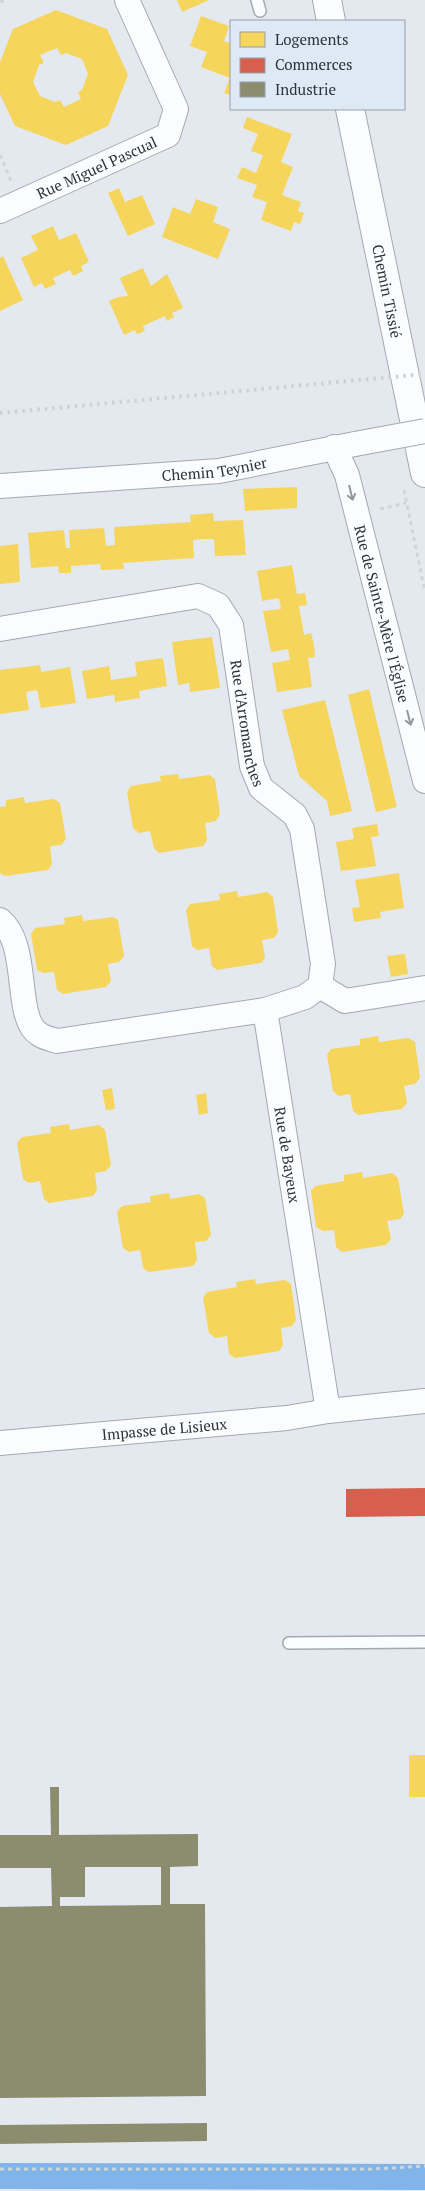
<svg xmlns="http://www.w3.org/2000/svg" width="425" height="2191" font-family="'PT Serif',serif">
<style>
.homes{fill:#f6d55c;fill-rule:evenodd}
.shops{fill:#d6604d}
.industry{fill:#8c8c6e;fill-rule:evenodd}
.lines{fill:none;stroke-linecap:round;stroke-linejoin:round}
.canal{stroke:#81b4e9;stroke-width:26}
.service-casing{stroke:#a5a9ae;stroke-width:14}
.minor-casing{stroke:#a5a9ae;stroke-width:26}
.tertiary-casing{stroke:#a5a9ae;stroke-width:30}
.path{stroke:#d2d4d6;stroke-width:3;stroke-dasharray:4 4;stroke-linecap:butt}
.service{stroke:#fbfcfd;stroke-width:11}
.minor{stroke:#fbfcfd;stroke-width:24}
.tertiary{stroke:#fbfcfd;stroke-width:28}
.rail{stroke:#cfd1d3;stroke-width:4;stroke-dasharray:2.5 5;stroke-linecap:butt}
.minor-bridge-casing{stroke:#a5a9ae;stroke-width:26;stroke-linecap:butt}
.minor-bridge{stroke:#fbfcfd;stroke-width:24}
.oneway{stroke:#94979a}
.labels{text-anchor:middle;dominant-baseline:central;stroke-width:5;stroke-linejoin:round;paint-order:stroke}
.street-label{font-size:15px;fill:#2d3236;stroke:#dde9f5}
</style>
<rect width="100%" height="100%" fill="#e3e9ef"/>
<g class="homes">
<polygon points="177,0 209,0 182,12"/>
<path d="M56,10L107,29L128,75L108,126L66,145L15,126L0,94V62L13,29ZM57,48L61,55L66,53L82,59L88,74L82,90L78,92L81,99L64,107L60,100L55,102L40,96L33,82L39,65L44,63L40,55Z"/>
<polygon points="201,16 229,26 224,41 231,44 231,95 224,93 230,78 201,67 207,52 190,46"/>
<polygon points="247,117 292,134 281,162 293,167 282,195 301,202 298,211 304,213 300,224 294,222 291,231 261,220 267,202 252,197 257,185 237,178 242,167 256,173 263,155 251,151 258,134 243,128"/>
<polygon points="119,188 125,202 142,195 155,224 128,236 108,193"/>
<polygon points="196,199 218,207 213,222 230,229 218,259 162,237 173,207 190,214"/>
<polygon points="53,226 59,240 76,233 89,262 81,266 83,271 73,276 70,270 53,278 56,284 45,289 42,283 34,287 21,258 38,250 31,236"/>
<polygon points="3,256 23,300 0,311 0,258"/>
<polygon points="143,268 151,286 167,274 183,308 172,313 174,317 167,321 165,316 143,326 145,331 137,334 135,330 124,335 109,301 118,297 128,296 120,278"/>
<polygon points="297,487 297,508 245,511 243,489"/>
<polygon points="213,513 214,521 243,520 246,555 215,556 214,539 203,539 193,540 194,558 123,563 124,569 101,570 100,564 71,566 71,573 59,573 58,566 31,568 28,533 64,530 66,548 70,548 69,530 104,528 106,546 115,545 114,527 191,522 190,515"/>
<polygon points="18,544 20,582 0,584 0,546"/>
<polygon points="292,565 297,594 305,593 307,605 299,606 304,635 311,633 314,645 315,657 308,658 312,687 277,692 272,663 290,660 288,649 271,652 263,611 281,609 279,598 262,601 257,571"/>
<polygon points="212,637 220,688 190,692 189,683 178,685 172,642"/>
<polygon points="163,658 167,686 139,691 140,698 115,702 114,695 87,699 82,671 109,666 111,680 137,676 135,662"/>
<polygon points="40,665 41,672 70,667 76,703 41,708 37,690 26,692 29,710 0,714 0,670"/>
<polygon points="369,689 397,807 376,812 348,695"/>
<polygon points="325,700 352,811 330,816 327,801 299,776 282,710"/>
<polygon points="178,774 179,779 209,775 215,779 220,814 216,821 205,823 207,840 203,846 159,853 154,848 150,831 139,833 133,828 127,792 131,786 161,781 160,776"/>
<polygon points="24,797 25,803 54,799 60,803 66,839 61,845 50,846 52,864 48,870 5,876 0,873 0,807 6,806 6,800"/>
<polygon points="377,824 379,836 371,837 376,866 341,871 336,842 354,839 352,828"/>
<polygon points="399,873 404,908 380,912 381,918 354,922 352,908 360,907 355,880"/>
<polygon points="237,891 238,897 267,892 273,897 278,932 274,938 262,940 265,958 261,963 217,970 212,966 209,948 197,950 192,946 186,910 190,904 220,900 219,894"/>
<polygon points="82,915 83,921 113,917 118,920 124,956 119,962 108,964 111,981 106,987 63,994 57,990 54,972 43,973 37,970 31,934 35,928 65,924 64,918"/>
<polygon points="405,954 408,974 391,977 387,956"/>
<polygon points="378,1036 379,1042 408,1038 415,1042 420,1078 415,1084 404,1086 407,1103 402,1109 358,1115 353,1111 350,1094 339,1096 333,1091 327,1055 331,1049 360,1045 360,1039"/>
<polygon points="112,1088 115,1109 106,1110 102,1090"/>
<polygon points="206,1093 208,1113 199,1115 196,1095"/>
<polygon points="69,1124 70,1130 99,1125 105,1130 111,1165 106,1171 95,1173 97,1190 93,1196 49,1203 44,1199 40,1181 29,1183 23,1179 17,1143 22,1137 51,1133 50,1127"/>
<polygon points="362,1172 363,1178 392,1173 398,1178 404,1214 400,1219 387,1221 391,1239 386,1245 342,1252 336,1247 334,1230 323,1231 316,1227 311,1191 315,1186 344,1181 344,1175"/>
<polygon points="169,1193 170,1199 199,1194 205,1198 211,1235 206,1241 195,1242 197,1260 193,1266 149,1272 143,1268 140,1250 129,1252 123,1248 117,1212 122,1206 151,1202 150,1196"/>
<polygon points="255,1279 256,1284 285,1280 291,1284 296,1320 292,1326 281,1328 283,1345 279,1351 235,1358 229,1354 227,1336 215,1338 209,1333 203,1298 207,1292 237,1287 236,1282"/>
<rect x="409" y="1755" width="16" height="42"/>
</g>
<polygon class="shops" points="425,1488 425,1516 346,1517 346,1489"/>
<g class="industry">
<path d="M50,1787H59V1835L198,1834V1866L170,1867V1904H205L206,2096L0,2098V1907L52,1906L51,1868H0V1835H51ZM85,1867H161V1905L60,1906V1897H85Z"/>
<polygon points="207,2123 207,2141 0,2144 0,2125"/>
</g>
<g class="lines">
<polyline class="canal" points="0,2176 425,2177"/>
<g class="service-casing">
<g id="service">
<polyline points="257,0 260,11"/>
<polyline points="289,1643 425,1642"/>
</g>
</g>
<g class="minor-casing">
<g id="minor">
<path id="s1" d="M0,211L168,135L176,109L127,0"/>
<path id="s2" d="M334,447L347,475L425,781"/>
<path id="s3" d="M0,486L219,471L355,444"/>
<path id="s4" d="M0,629L198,596L218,605L231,625L252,766L261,788L295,815L302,829L323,964L320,986L305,997L265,1010"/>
<path id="s5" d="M0,920C31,945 13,1018 39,1034C44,1038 51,1039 57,1041L265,1010L328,1411L425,1401"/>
<polyline points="320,986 345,1001 425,988"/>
<path id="s6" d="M0,1443L287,1418L328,1411"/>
</g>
</g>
<g class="tertiary-casing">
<g id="tertiary">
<polyline points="327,0 331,21"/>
<path id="s7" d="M350,109L425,473"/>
</g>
</g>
<g class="path">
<polyline points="0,2 5,0"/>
<polyline points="0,155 11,181"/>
<polyline points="404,490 425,592"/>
<polyline points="380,509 406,503"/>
<polyline points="0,2169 373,2169 425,2166"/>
</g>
<use href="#service" class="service"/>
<use href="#minor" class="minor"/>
<use href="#tertiary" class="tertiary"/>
<polyline class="rail" points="0,413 425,374"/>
<g class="minor-bridge-casing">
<polyline id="minor-bridge" points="355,444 425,431"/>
</g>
<use href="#minor-bridge" class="minor-bridge"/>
</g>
<defs><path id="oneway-shaft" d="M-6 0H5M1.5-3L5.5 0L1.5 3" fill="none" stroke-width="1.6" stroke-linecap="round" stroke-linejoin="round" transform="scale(1.25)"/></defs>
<g class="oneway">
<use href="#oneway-shaft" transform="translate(351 493) rotate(76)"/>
<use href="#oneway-shaft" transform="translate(409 718) rotate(76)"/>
</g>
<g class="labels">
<g class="street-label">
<text stroke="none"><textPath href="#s1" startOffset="106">Rue Miguel Pascual</textPath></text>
<text stroke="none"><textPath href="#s7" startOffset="186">Chemin Tissié</textPath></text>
<text stroke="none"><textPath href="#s3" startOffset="215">Chemin Teynier</textPath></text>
<text stroke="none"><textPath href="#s2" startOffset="174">Rue de Sainte-Mère l'Église</textPath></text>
<text stroke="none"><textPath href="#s4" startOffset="346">Rue d'Arromanches</textPath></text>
<text stroke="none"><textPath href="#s5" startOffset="500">Rue de Bayeux</textPath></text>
<text stroke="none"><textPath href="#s6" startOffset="165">Impasse de Lisieux</textPath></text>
</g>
</g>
<rect x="230" y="20" width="175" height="90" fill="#dde9f5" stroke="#97a0a9"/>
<rect x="240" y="32" width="25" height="15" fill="#f6d55c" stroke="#97a0a9"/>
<text x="275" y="45" font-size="15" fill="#2d3236">Logements</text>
<rect x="240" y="58" width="25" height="15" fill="#d6604d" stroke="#97a0a9"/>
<text x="275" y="70" font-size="15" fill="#2d3236">Commerces</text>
<rect x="240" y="82" width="25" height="15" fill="#8c8c6e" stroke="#97a0a9"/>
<text x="275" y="95" font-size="15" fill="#2d3236">Industrie</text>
</svg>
